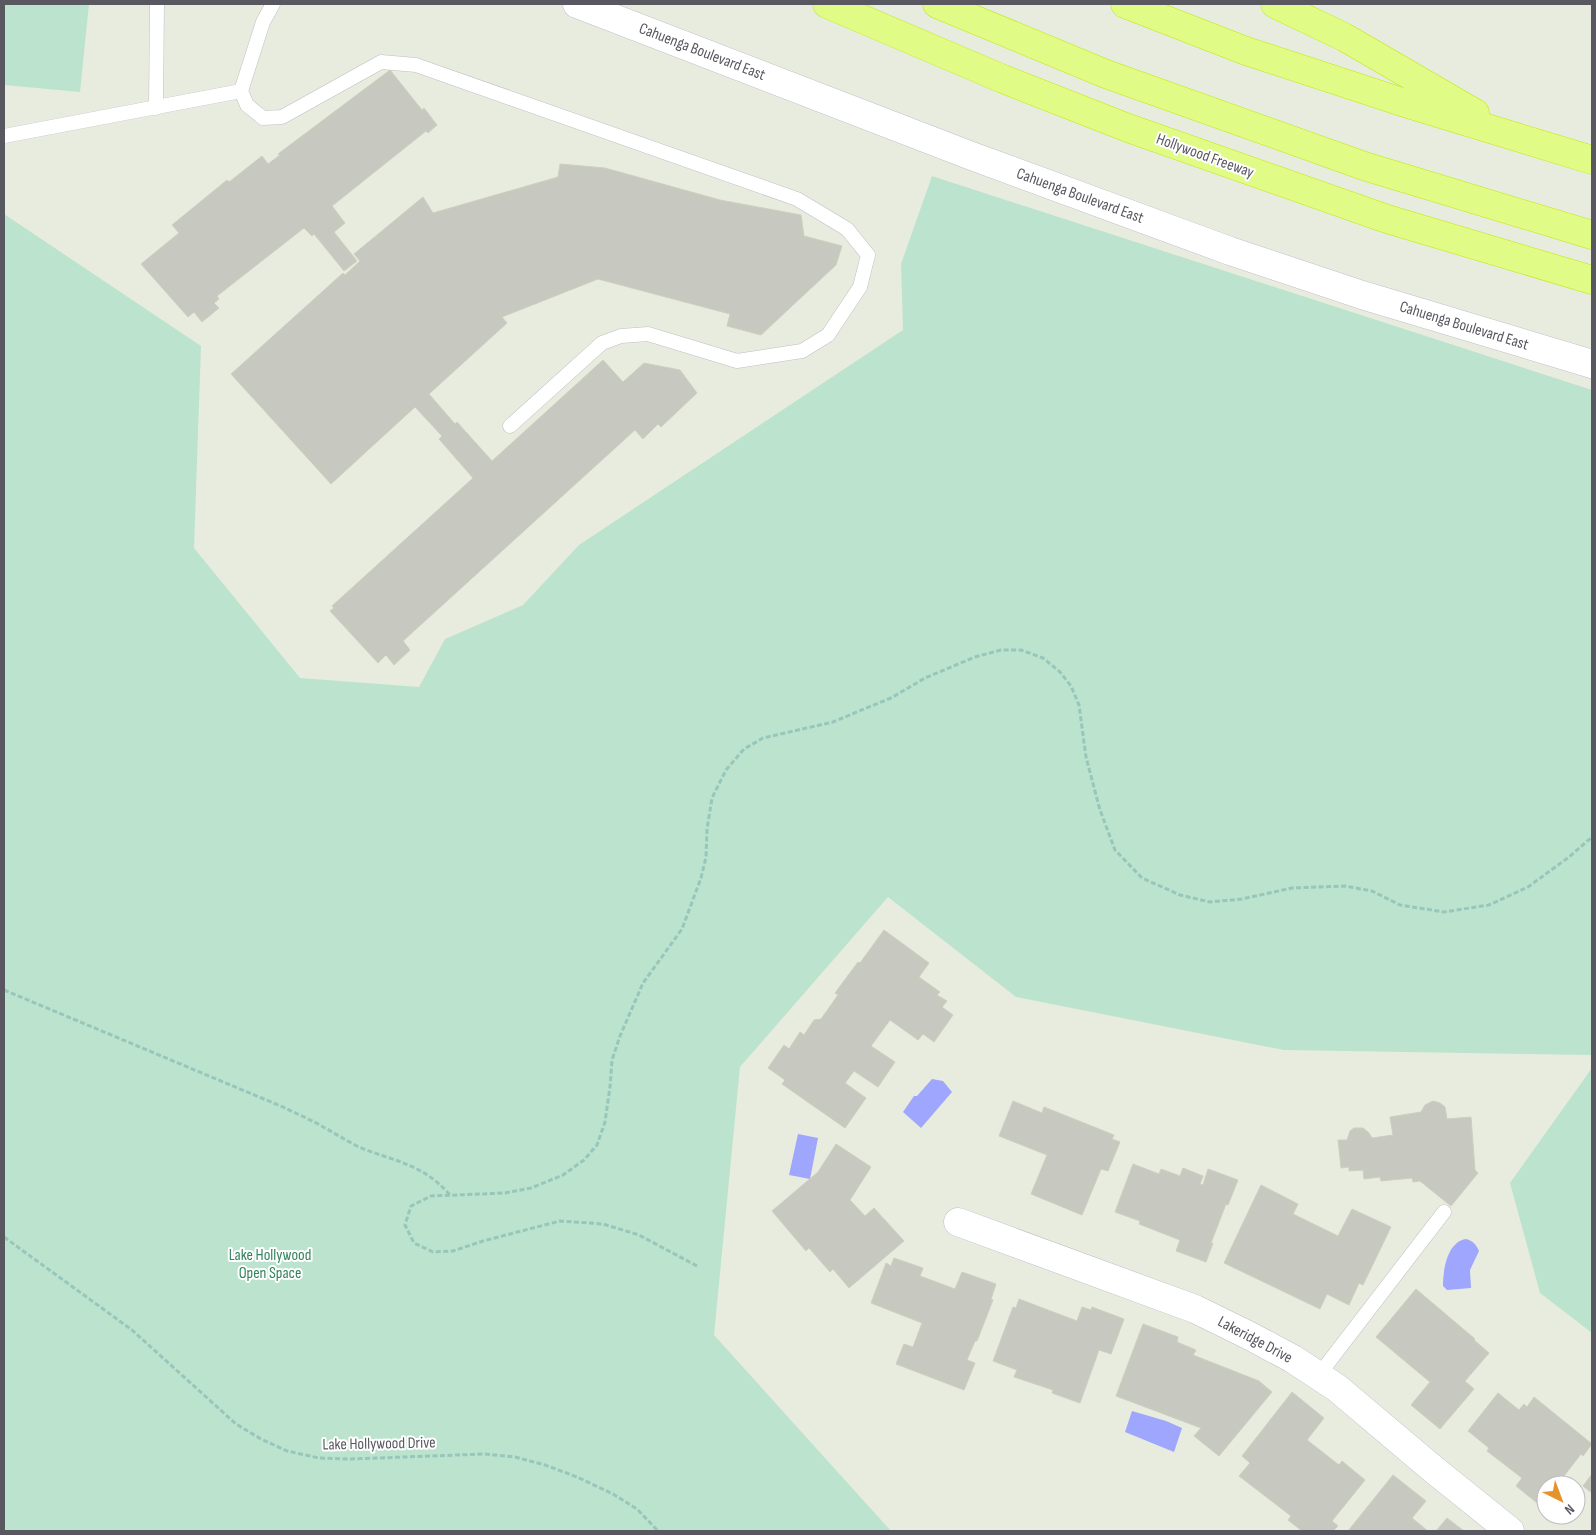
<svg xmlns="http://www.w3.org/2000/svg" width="1596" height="1535" font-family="'Sofia Sans Condensed',sans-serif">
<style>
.green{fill:#bce3ce}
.water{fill:#9ea6fd}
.building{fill:#c7c8bf;stroke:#cdd0be}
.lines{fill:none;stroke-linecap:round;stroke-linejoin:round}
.service-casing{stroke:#bfbec6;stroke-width:15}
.minor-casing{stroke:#bfbec6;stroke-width:29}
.secondary-casing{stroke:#c0bfc8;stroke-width:29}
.motorway-casing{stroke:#c3e704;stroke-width:29}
.path{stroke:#97c6bb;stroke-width:3;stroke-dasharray:5 2.5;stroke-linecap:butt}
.service{stroke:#fff;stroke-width:14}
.minor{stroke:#fff;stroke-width:28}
.secondary{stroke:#fff;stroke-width:28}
.motorway{stroke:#e1fb87;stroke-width:28}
.labels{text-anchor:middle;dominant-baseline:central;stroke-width:4;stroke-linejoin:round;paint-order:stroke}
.street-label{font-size:16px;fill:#595861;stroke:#fff}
.park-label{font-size:16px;fill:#35835e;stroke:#fff}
</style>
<rect width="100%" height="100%" fill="#e8ecdf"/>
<g class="green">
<polygon points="4,4 89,4 80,92 4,85"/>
<polygon points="932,176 1592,390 1592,1055 1284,1050 1016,997 888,897 740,1067 714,1335 891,1531 4,1531 4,214 201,346 194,548 300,678 419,687 445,639 523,605 579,545 903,330 901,264"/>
<polygon points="1592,1068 1592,1333 1540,1293 1510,1183"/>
</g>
<g class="water">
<polygon points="932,1079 943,1081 952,1092 921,1128 903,1112 914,1096 917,1096"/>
<polygon points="798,1134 818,1138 810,1179 789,1175"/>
<path d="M1466,1239C1473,1241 1476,1244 1479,1251L1470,1270L1471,1288L1447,1290L1443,1286C1443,1270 1447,1242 1466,1239Z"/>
<polygon points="1132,1411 1166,1421 1182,1428 1174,1452 1125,1432"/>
</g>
<g class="building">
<polygon points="390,70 422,110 424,108 437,125 428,133 426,131 332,206 345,223 334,232 357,261 344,271 314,234 312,236 304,228 217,296 219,299 214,303 219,308 202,322 194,312 188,317 141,264 179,233 172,225 227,180 229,182 262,156 268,164 280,155 278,154"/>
<polygon points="560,164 605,168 720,200 801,215 804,236 842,246 836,265 761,335 727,326 730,314 598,279 502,317 507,323 429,394 455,424 457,422 492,461 603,360 623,382 644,363 680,370 697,393 661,427 658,424 643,439 635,430 403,641 410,650 394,665 386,655 378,663 330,611 334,608 332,606 473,478 439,439 442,436 415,407 331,484 231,374 343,273 345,275 360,261 354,254 423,197 433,213 558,177"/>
<polygon points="884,930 929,963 919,977 940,992 937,995 947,1001 942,1007 953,1015 934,1042 923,1034 918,1040 890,1020 871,1046 895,1062 878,1087 854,1071 845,1083 866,1098 845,1128 782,1084 785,1080 768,1068 784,1045 789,1049 800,1032 804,1035 814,1020 821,1019 838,995 835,993 858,962 860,963"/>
<polygon points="1013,1101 1042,1113 1044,1107 1114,1135 1112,1139 1120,1142 1108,1171 1101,1169 1082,1215 1031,1194 1047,1155 999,1136"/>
<polygon points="1433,1101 1440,1103 1445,1107 1447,1119 1471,1117 1475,1170 1478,1173 1451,1206 1420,1181 1413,1182 1412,1178 1381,1181 1380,1177 1364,1179 1363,1170 1349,1171 1349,1167 1341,1168 1338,1140 1347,1140 1350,1131 1354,1128 1363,1128 1369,1133 1372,1138 1393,1135 1390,1117 1421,1112 1425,1105"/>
<polygon points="836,1144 871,1167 850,1200 865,1216 874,1208 904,1241 849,1288 833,1269 830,1272 809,1248 806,1251 772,1211 818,1172"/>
<polygon points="1133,1164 1159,1174 1161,1169 1180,1176 1183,1168 1203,1176 1200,1184 1203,1185 1208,1169 1238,1180 1228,1205 1226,1204 1211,1243 1213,1243 1206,1262 1176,1251 1180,1240 1139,1224 1140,1221 1115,1212"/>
<polygon points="1261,1185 1298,1204 1293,1214 1338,1236 1352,1209 1391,1227 1363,1285 1359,1283 1349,1305 1327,1294 1320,1309 1224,1263"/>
<polygon points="894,1258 923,1268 920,1276 955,1289 962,1272 996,1284 991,1299 993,1300 977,1341 975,1341 967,1360 975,1363 964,1390 896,1364 904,1344 913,1347 922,1323 871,1303 886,1263 891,1266"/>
<polygon points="1416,1289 1475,1339 1474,1340 1489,1353 1465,1381 1474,1389 1440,1429 1411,1405 1430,1382 1376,1337"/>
<polygon points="1019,1299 1077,1321 1082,1307 1091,1310 1092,1307 1124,1319 1111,1354 1099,1350 1080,1403 1052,1393 1053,1390 1014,1377 1017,1370 993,1361 1013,1307 1016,1308"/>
<polygon points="1143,1324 1178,1337 1177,1342 1196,1350 1193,1355 1259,1381 1272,1392 1219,1456 1194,1436 1201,1428 1116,1396"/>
<polygon points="1292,1392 1324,1418 1307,1440 1339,1465 1342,1461 1365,1480 1332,1521 1338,1526 1333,1531 1302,1531 1288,1520 1291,1516 1239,1476 1250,1463 1242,1456"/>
<polygon points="1498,1393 1519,1410 1524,1404 1527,1407 1534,1397 1592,1444 1583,1456 1581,1454 1557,1485 1546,1485 1546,1502 1542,1507 1516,1486 1522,1478 1487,1451 1489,1448 1468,1431"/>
<polygon points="1592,1474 1592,1493 1583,1486"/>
<polygon points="1393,1475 1426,1501 1412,1518 1428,1531 1348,1531"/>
<polygon points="1447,1518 1464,1531 1436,1531"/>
</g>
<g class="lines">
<g class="service-casing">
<g id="service">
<polyline points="273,4 263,22 241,91 247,105 263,118 282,117 381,62 416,65 797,199 847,229 868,255 860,287 828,335 802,351 737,361 648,334 621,336 602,343 510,426"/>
<polyline points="156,108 157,4"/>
<polyline points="4,136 241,91"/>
<polyline points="1318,1376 1444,1212"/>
</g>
</g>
<g class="minor-casing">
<polyline id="minor" points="958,1222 1195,1309 1250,1336 1293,1359 1337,1388 1433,1469 1510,1531"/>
</g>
<g class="secondary-casing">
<polyline id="secondary" points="577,4 969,155 1230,251 1362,295 1592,364"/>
</g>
<g class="motorway-casing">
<g id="motorway">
<polyline points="827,4 1003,79 1128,128 1387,219 1592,280"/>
<polyline points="937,4 1106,74 1364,166 1592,235"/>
<polyline points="1125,4 1246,51 1408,104 1592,160"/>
<polyline points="1275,4 1344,37 1475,113"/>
</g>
</g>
<g class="path">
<path d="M4,990L283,1107C297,1114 312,1120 325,1128C336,1134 347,1141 359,1147C395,1162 422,1163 450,1195"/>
<polyline points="4,1237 132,1330 236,1424 261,1439 287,1451 319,1458 351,1459 485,1454 515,1457 545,1465 577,1477 613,1494 637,1509 658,1531"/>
<polyline points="697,1266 639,1235 603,1224 560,1221 483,1241 453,1251 433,1252 414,1243 405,1225 411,1206 431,1196 505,1193 531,1188 563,1175 584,1160 597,1145 605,1122 610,1087 612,1060 620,1036 643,983 682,929 701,878 706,857 707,829 712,798 726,770 744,749 763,738 833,722 864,709 891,698 925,678 975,657 1001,650 1021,650 1043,658 1060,672 1071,686 1079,705 1086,757 1100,810 1115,850 1142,878 1180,895 1210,902 1242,899 1292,888 1345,886 1372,891 1400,905 1444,912 1489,905 1528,887 1569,857 1592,837"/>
</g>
<use href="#service" class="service"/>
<use href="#minor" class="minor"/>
<use href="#secondary" class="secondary"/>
<use href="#motorway" class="motorway"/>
</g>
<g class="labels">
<g class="street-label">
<text transform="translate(702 52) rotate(21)">Cahuenga Boulevard East</text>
<text transform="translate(1205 156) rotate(20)">Hollywood Freeway</text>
<text transform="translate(1080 196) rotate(20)">Cahuenga Boulevard East</text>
<text transform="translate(1464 326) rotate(17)">Cahuenga Boulevard East</text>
<text transform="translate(1255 1340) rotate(28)">Lakeridge Drive</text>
<text transform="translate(379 1444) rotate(-1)">Lake Hollywood Drive</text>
</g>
<g class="park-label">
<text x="270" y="1255">Lake Hollywood<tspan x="270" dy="18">Open Space</tspan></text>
</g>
</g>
<rect width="1596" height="1535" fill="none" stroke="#595861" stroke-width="10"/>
<g transform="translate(1561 1500) rotate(138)"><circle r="24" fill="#ffffff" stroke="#bdbcc0"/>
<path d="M0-4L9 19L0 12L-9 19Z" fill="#e6922b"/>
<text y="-8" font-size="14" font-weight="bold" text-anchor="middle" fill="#595861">N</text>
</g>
</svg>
